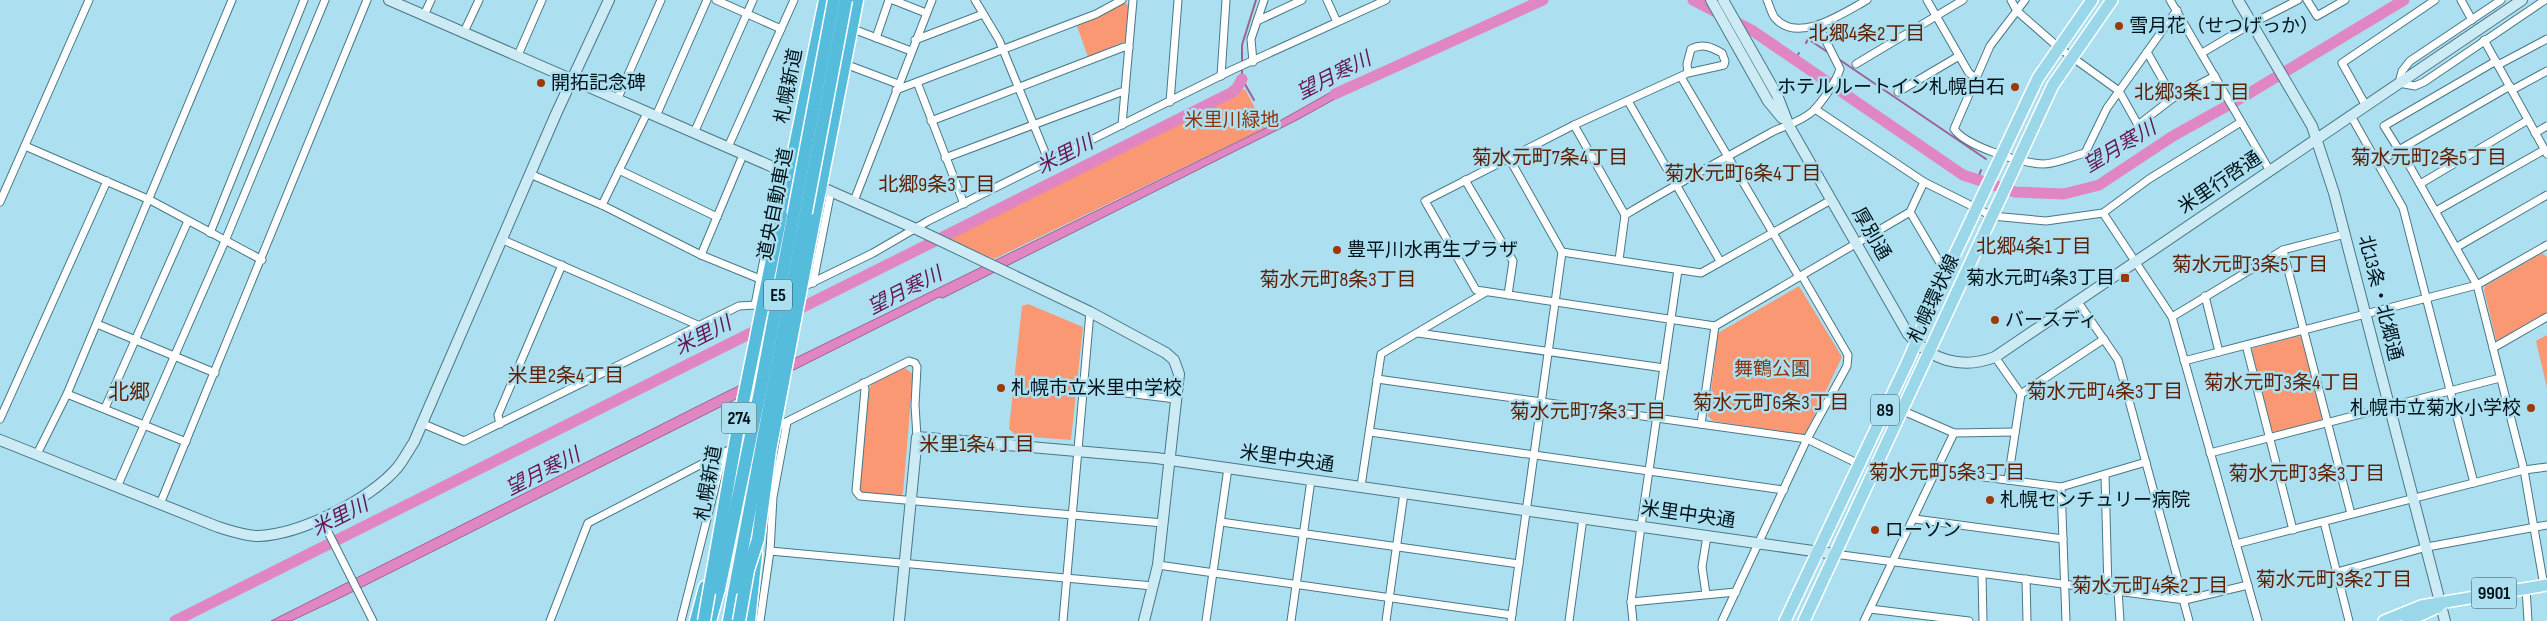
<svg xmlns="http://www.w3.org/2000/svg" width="2547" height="621" font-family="'Sofia Sans Condensed','Noto Sans JP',sans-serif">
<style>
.green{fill:#fb9874}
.water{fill:#e086c2;stroke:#9d638f}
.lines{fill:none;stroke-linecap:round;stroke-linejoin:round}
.stream{stroke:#9d638f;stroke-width:2}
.river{stroke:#e086c2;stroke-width:11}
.street-casing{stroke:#487887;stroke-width:9}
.secondary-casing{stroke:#487887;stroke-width:12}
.primary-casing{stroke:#fff;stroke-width:14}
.highway-casing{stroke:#fff;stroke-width:15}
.street{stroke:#fff;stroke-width:7}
.secondary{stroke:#ccebf4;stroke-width:10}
.primary{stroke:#9ad7e9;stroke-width:11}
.highway{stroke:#56bcdb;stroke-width:12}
.highway-bridge-casing{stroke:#fff;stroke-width:15;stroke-linecap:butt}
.highway-bridge{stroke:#56bcdb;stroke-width:12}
.poi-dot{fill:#9d3807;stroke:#acdff0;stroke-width:2}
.labels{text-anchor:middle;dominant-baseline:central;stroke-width:5;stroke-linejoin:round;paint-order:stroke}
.shield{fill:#acdff0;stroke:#345059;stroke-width:1}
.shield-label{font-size:18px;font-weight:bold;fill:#011218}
.poi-label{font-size:19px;fill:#011218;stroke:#acdff0;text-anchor:start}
.street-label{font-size:19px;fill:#011218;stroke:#acdff0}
.park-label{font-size:19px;fill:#8e350e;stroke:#acdff0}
.neighbourhood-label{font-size:20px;fill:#5f1f03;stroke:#acdff0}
.water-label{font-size:20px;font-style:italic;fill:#651651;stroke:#acdff0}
.quarter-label{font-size:21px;fill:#5f1f03;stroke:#acdff0}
</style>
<rect width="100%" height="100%" fill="#acdff0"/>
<g class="green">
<polygon points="1125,3 1129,6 1126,41 1088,57 1077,26"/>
<polygon points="1245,89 1265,128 994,259 946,239"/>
<polygon points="2542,253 2547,257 2547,313 2499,341 2496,340 2484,290 2485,286"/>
<polygon points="1799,286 1842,357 1805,435 1713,421 1708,416 1718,333"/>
<polygon points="1028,304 1083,327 1071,440 1017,436 1009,429 1022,306"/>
<polygon points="2547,335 2547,388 2536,341"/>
<polygon points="2299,336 2301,337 2322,417 2321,420 2275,432 2272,431 2252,351 2253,348"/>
<polygon points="905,368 913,374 903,493 899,497 862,493 860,489 869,389 872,384"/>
</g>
<polygon class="water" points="1347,83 1351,90 1297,120 943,298 939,297 344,596 291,621 271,621 720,395 1276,123"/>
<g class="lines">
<g class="stream">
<polyline points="1808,39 1829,53"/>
<polyline points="1806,43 1809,37"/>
<polyline points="1837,58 1986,159"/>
<polyline points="1795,59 1799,53"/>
<polyline points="1242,63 1242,45 1256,0"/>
<polyline points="1242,68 1242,79 1254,100"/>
<polyline points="1262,116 1268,127"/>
<polyline points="1977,181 1981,170"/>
</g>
<g class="river">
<polyline points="1693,0 1753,31 1963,175 2015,192 2064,194 2099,185 2173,136 2243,97 2404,0"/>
<polyline points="1335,94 1543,0"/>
<polyline points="791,313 1231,93 1237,88 1242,79"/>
<polyline points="175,621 763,327"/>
</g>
<g class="street-casing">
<g id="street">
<polyline points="716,0 781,29"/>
<polyline points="893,0 926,13"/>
<polyline points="975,0 999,40 1049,162"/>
<polyline points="1327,0 1337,22"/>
<path d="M1767,0C1770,6 1771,13 1775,18C1798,45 1845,12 1867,0"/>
<polyline points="1927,0 1969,73 1976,78"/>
<polyline points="2011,0 2017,11 2058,47 2119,91 2138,125 2173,98 2215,76"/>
<path d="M2025,0L1990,46L1954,129C1967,147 2021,163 2043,164C2056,164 2073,156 2085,153L2107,108L2177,10"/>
<polyline points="2170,0 2270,171"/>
<polyline points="2307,0 2317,16 2345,0"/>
<polyline points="2461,0 2472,20"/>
<polyline points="2501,0 2410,61 2402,71 2399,83 2415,86 2424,82 2545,0"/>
<polyline points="424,15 431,0"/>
<polyline points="1257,21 1302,0"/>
<polyline points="853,29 911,51"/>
<polyline points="464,32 479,0"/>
<polyline points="876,38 889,0"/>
<polyline points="915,40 983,14"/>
<polyline points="2484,40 2547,154"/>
<polyline points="2147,52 2173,98"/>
<polyline points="2202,53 2251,24 2298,0"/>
<polyline points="518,55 542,0"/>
<polyline points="1253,62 1251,39 1264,0"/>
<polyline points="845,64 898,84"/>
<polyline points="1856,64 1963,0"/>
<polyline points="2498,65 2547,39"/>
<path d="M1688,73L1687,64L1691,49C1703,43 1711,47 1722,53L1725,61L1724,65L1688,73L1574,125L1425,201L1476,290L1715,326L1910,212L1946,273"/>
<polyline points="1221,76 1226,0"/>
<polyline points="1681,77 1799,277"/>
<polyline points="917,82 964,204"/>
<polyline points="896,90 1096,14 1122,0"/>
<polyline points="2512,90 2547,71"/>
<polyline points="1898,92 1959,56"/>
<polyline points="617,100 661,0"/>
<polyline points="1628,101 1720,261"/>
<polyline points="1170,102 1178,0"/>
<polyline points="2366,106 2342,63 2435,0"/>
<polyline points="1815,109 1924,182 1992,216 2046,221 2103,213 2172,317 2258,621"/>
<polyline points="656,116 707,0"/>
<polyline points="2351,116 2403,208 2474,483"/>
<polyline points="931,121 1124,47 1129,48"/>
<polyline points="1122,125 1133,0"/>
<polyline points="1574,125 1625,215"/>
<polyline points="694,133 753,0"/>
<polyline points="2535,133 2547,126"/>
<polyline points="25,146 150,200 262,260"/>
<polyline points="728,147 794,0"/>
<polyline points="2400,149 2477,285 2524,470 2544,586"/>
<polyline points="2399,150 2384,126 2496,61"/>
<polyline points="945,158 1121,92 1125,92"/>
<polyline points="1509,158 1562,252 1511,621"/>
<polyline points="2378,162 2510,86"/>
<polyline points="619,170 717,217"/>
<polyline points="530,174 602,205 701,255 760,279"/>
<polyline points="1465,180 1513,261 1508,295"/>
<polyline points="2420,184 2528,120"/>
<polyline points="854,201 932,0"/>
<polyline points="0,202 89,0"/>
<polyline points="602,205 647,113"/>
<polyline points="2436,211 2544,150"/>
<polyline points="1910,212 1924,182"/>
<polyline points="2103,213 2149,179 2241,122"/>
<polyline points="210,233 304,0"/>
<polyline points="501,239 700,326"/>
<polyline points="2457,247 2547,195"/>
<polyline points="2283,250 2351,514"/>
<polyline points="1562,252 1701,273 1831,200"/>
<polyline points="701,255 743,155"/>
<path d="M1619,260L1625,215C1673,186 1723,159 1772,132C1786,125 1801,122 1813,111C1822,102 1836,82 1840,69L1818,25"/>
<polyline points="813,283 831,191"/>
<polyline points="799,289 873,253 928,221 1232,70 1386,0"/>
<polyline points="2205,296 2219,352"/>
<polyline points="2078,302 2118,360 2189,621"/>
<polyline points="755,305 779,181 790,174"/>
<polyline points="2172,317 2283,250 2345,234"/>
<polyline points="97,324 215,373"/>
<polyline points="1418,333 1664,368"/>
<polyline points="2246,345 2293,530"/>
<polyline points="2493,348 2547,317"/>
<polyline points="1995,357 2021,394 2008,480"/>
<polyline points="2184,361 2477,285 2547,245"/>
<polyline points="1377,379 1807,439 1859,464"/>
<polyline points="863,383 865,389 856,491 860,496 1163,523"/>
<polyline points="1085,388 1176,399"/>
<polyline points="67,394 186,442"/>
<polyline points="2021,394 2104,339"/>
<polyline points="105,408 188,221"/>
<polyline points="1901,410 1954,433 2015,432"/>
<polyline points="0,419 107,181"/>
<polyline points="421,423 464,441 739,306 755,305 780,296"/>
<polyline points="500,424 498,415 562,265"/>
<polyline points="1701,424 1715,326"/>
<polyline points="774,428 909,361 915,363 917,367 915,405 917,437"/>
<polyline points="1370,432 1784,490"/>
<polyline points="2210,453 2500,378"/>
<polyline points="37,454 67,394 232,0"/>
<polyline points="1937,471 2061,487 2146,462"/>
<polyline points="2105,475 2108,590"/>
<polyline points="1361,486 1381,354 1486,292"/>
<polyline points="117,487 225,241 325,0"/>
<polyline points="2061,487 2066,621"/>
<polyline points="160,504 367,0"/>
<polyline points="321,518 373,621"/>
<polyline points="1915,519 2063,539"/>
<polyline points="1221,522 1519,564"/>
<polyline points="2324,522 2349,621"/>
<polyline points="2236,544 2524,470 2547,467"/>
<polyline points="770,551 1153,586"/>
<polyline points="1834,554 2185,600 2248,585"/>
<polyline points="1158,565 1512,615"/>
<polyline points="2337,572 2427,547 2547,525"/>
<polyline points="1982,574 1983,621"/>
<polyline points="2026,579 2027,621"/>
<polyline points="2526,588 2528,621"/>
<polyline points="2118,591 2120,621"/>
<polyline points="1706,594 1702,567 1707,536"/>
<polyline points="1631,602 1736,592"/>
<polyline points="1870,609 1969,621"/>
<polyline points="550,621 588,523 750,439"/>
<polyline points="681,621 724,452"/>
<polyline points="760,621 770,551 773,497 787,422"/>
<polyline points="1063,621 1090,312"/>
<polyline points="1206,621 1228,468"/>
<polyline points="1291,621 1311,480"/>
<polyline points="1386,621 1404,493"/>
<polyline points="1569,621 1583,518"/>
<polyline points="1633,621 1631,602 1641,526 1678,270"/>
<polyline points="1722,621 1807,439 1847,366 1848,355 1802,276"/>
<polyline points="1864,621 1954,433"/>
</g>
</g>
<g class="secondary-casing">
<g id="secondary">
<polyline points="389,0 796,177"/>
<polyline points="1711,0 1768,101 1782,118"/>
<path d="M1723,0L1777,95L1789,126L1908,334C1931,360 1961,370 1995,357L2522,0"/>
<polyline points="2238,0 2312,126 2334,193 2445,621"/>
<polyline points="814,184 914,228 1090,312 1166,353 1174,360 1179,374 1158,565 1144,621"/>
<path d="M0,440L218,527C231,531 245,536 259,536C301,534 369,500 397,468C403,461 408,451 414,442L556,114L609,0"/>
<polyline points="899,621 917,437 1156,458 1834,554"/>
</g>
</g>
<g class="primary-casing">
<g id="primary">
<polyline points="1785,621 1908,361 1946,273 2038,78 2092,0"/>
<polyline points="1804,621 2053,85 2112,0"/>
<polyline points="2384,621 2421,606 2547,585"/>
<polyline points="2407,621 2438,607"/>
</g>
</g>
<g class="highway-casing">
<g id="highway">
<polyline points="781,215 825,0"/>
<polyline points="814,220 857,0"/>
<polyline points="696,621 705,587"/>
<polyline points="710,621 719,589"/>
<polyline points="729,621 735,588"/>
<polyline points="749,621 756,554"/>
</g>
</g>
<use href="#street" class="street"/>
<use href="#secondary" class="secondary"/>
<use href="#primary" class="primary"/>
<use href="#highway" class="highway"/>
<g class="highway-bridge-casing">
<g id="highway-bridge">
<polyline points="735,588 846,0"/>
<polyline points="719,589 760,392 834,0"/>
<polyline points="704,621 739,422 781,215"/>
<polyline points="739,621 748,570 758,539 770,450 814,220"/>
</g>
</g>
<use href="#highway-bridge" class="highway-bridge"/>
</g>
<g class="poi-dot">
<circle cx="2119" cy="26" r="5"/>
<circle cx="541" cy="83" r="5"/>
<circle cx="2015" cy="87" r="5"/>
<circle cx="1337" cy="250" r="5"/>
<rect x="2120" y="273" width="10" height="10" rx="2.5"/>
<circle cx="1995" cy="320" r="5"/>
<circle cx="1001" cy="388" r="5"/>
<circle cx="2531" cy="408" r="5"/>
<circle cx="1990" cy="500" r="5"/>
<circle cx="1875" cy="530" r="5"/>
</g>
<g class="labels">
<g class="shield">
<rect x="764" y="279.5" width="28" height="31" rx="4"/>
<rect x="1871" y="394.5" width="28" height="31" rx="4"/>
<rect x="721.5" y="402.5" width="35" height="31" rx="4"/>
<rect x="2471.5" y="577.5" width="45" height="31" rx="4"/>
</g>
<g class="shield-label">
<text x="778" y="295">E5</text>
<text x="1885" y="410">89</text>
<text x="739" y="418">274</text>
<text x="2494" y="593">9901</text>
</g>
<g class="poi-label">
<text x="2129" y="26">雪月花（せつげっか）</text>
<text x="551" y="83">開拓記念碑</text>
<text x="2005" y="87" text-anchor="end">ホテルルートイン札幌白石</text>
<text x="1347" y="250">豊平川水再生プラザ</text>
<text x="2115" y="278" text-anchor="end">菊水元町4条3丁目</text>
<text x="2005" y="320">バースディ</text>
<text x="1011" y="388">札幌市立米里中学校</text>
<text x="2521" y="408" text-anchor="end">札幌市立菊水小学校</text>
<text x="2000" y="500">札幌センチュリー病院</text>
<text x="1885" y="530">ローソン</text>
</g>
<g class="street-label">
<text transform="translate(789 86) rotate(-79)">札幌新道</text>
<text transform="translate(2220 183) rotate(-34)">米里行啓通</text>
<text transform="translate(776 204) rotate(-79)">道央自動車道</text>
<text transform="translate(1871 234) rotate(60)">厚別通</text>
<text transform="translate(2380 298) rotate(76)">北13条・北郷通</text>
<text transform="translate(1934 299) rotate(-65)">札幌環状線</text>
<text transform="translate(1287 459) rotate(8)">米里中央通</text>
<text transform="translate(709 483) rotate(-80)">札幌新道</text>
<text transform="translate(1688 515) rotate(8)">米里中央通</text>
</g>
<g class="park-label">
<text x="1232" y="120">米里川緑地</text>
<text x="1772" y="369">舞鶴公園</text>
</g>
<g class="neighbourhood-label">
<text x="1867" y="34">北郷4条2丁目</text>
<text x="2192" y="93">北郷3条1丁目</text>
<text x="1550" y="158">菊水元町7条4丁目</text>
<text x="2429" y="158">菊水元町2条5丁目</text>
<text x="1743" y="174">菊水元町6条4丁目</text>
<text x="937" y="185">北郷9条3丁目</text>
<text x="2034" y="247">北郷4条1丁目</text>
<text x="2250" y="265">菊水元町3条5丁目</text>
<text x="1338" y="280">菊水元町8条3丁目</text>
<text x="566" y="376">米里2条4丁目</text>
<text x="2282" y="383">菊水元町3条4丁目</text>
<text x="2105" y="392">菊水元町4条3丁目</text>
<text x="1771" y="403">菊水元町6条3丁目</text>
<text x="1588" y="412">菊水元町7条3丁目</text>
<text x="977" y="445">米里1条4丁目</text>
<text x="1947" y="473">菊水元町5条3丁目</text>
<text x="2307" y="474">菊水元町3条3丁目</text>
<text x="2334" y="580">菊水元町3条2丁目</text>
<text x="2150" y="586">菊水元町4条2丁目</text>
</g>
<g class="water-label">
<text transform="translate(1334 76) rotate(-27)">望月寒川</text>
<text transform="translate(2120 147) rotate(-31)">望月寒川</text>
<text transform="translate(1065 155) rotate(-27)">米里川</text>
<text transform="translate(905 291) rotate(-27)">望月寒川</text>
<text transform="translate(703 336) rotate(-27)">米里川</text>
<text transform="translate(543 472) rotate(-27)">望月寒川</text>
<text transform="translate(340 517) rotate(-27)">米里川</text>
</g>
<g class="quarter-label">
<text x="129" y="392">北郷</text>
</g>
</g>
</svg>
